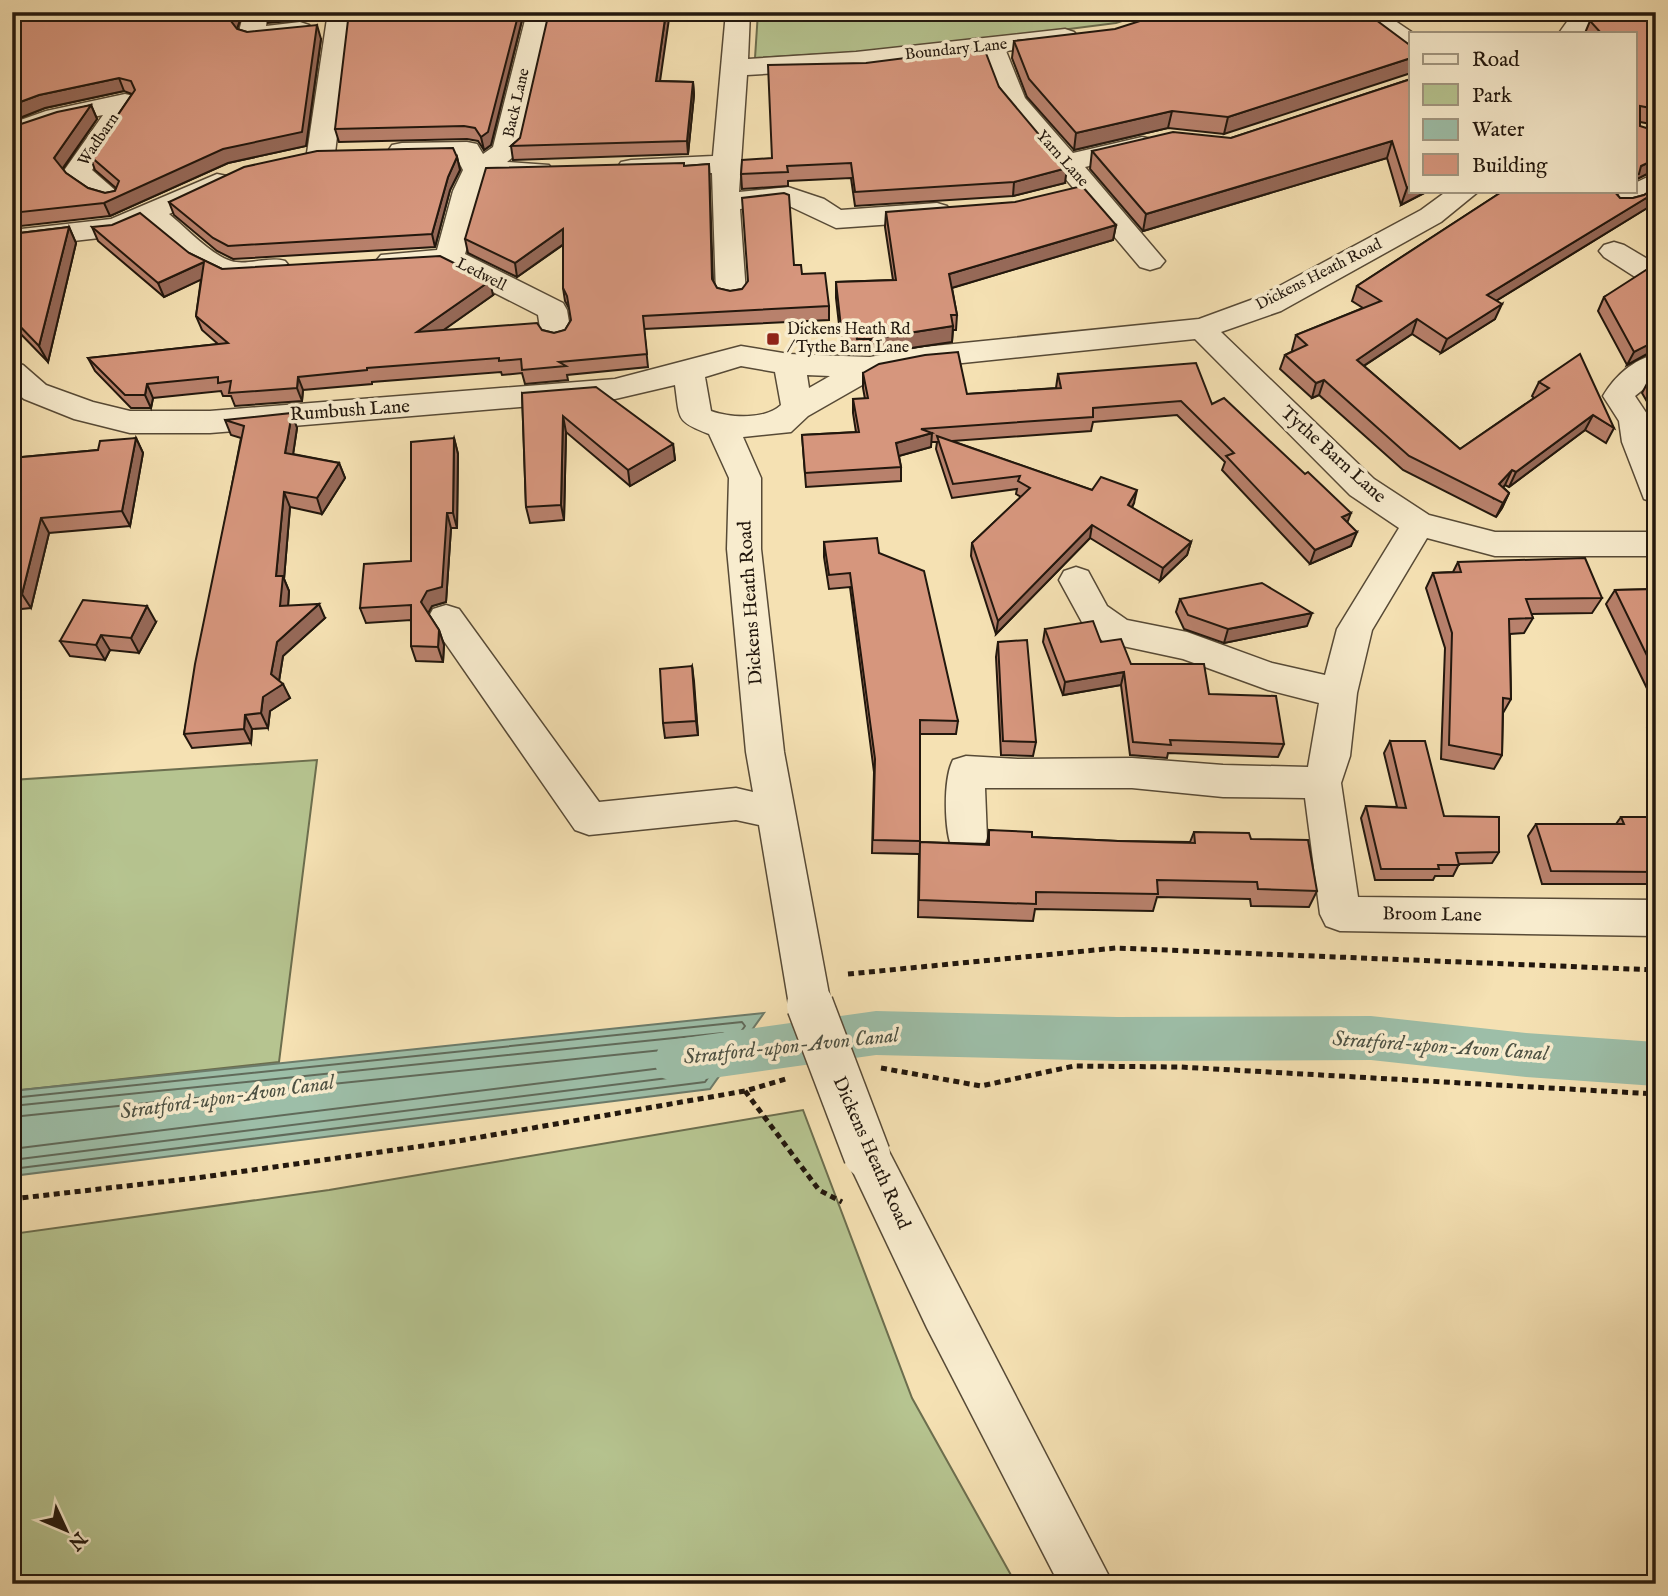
<svg xmlns="http://www.w3.org/2000/svg" width="1668" height="1596" font-family="'IM FELL English',serif">
<style>
.green{fill:#b6c490;stroke:#6c6e4e;stroke-width:2}
.water{fill:#9dbea8;stroke:#6c7b6a;stroke-width:2}
.lines{fill:none;stroke-linecap:round;stroke-linejoin:round}
.shore{stroke:#606a5a;stroke-width:2}
.canal{fill:#9dbea8;fill-rule:evenodd}
.minor-casing{stroke:#574a36;stroke-width:3}
.path{stroke:#22170d;stroke-width:5;stroke-dasharray:6 4.5;stroke-linecap:butt}
.minor{fill:#f8ecce;fill-rule:evenodd}
.minor-bridge-casing{stroke:#574a36;stroke-width:49;stroke-linecap:butt}
.minor-bridge{stroke:#f8ecce;stroke-width:46}
.wall{fill:#b8816c;stroke:#22170d;stroke-width:2}
.shaded-wall{fill:#966958;stroke:#22170d;stroke-width:2}
.building{fill:#d6967d;stroke:#22170d;stroke-width:2}
.poi-dot{fill:#8f2418;stroke:#f8ecce;stroke-width:2.5}
.labels{text-anchor:middle;dominant-baseline:central;stroke-width:7;stroke-linejoin:round;paint-order:stroke}
.far-street-label{font-size:16px;fill:#22170d;stroke:#f8ecce}
.far-poi-label{font-size:16px;fill:#22170d;stroke:#f8ecce;text-anchor:start}
.street-label{font-size:19px;fill:#22170d;stroke:#f8ecce}
.water-label{font-size:21px;font-style:italic;fill:#4d5143;stroke:#f8ecce}
</style>
<rect width="100%" height="100%" fill="#f5e1b3"/>
<filter id="stains"><feTurbulence type="fractalNoise" baseFrequency=".00286" numOctaves="4"/><feColorMatrix values="0 0 0 0 .2 0 0 0 0 .09 0 0 0 0 .02 0 0 0 .5 -.17"/></filter>
<radialGradient id="worn" r=".72"><stop offset=".6" stop-color="#630" stop-opacity="0"/><stop offset="1" stop-color="#630" stop-opacity=".3"/></radialGradient>
<g class="green">
<polygon points="758,12 1150,12 1116,23 912,49 755,58"/>
<polygon points="317,760 279,1062 12,1091 12,780"/>
<polygon points="803,1110 912,1398 1016,1584 12,1584 12,1234 329,1190"/>
</g>
<polygon class="water" points="764,1013 710,1089 12,1176 12,1091"/>
<g class="lines">
<g class="shore">
<polyline points="12,1098 742,1022 745,1026 705,1082 12,1169"/>
<polyline points="12,1106 723,1033 727,1036 700,1074 12,1160"/>
<polyline points="12,1117 701,1046 705,1049 694,1064 12,1149"/>
</g>
<polygon class="canal" points="876,1011 1117,1017 1371,1016 1526,1033 1656,1042 1656,1086 1526,1077 1371,1060 1117,1061 876,1055 677,1083 660,1077 653,1061 660,1045 677,1039"/>
<g class="minor-casing">
<g id="minor">
<path d="M244,12H268L266,26L300,22L309,25L313,30L309,35C289,40 262,45 242,40L238,35Z"/>
<polygon points="328,12 352,12 335,153 331,159 321,161 311,159 307,153"/>
<polygon points="527,12 551,12 520,151 507,162 549,165 553,171 549,177 539,179 487,178 465,254 563,303 567,310 571,334 567,341 556,344 545,341 541,334 538,315 444,267 391,270 381,267 376,261 381,255 437,250 453,191 463,170 457,158 402,159 392,157 388,151 392,145 402,143 467,142 477,144 483,154 493,147"/>
<polygon points="726,12 750,12 748,59 856,52 1065,29 1074,32 1078,37 1074,42 1006,51 1025,98 1073,153 1142,137 1152,139 1156,145 1152,151 1085,167 1165,261 1160,267 1150,270 1140,267 1004,106 982,54 856,68 747,75 739,192 788,187 824,199 841,210 937,203 947,206 951,212 947,218 937,221 836,228 785,204 740,209 746,293 742,300 731,302 720,300 716,293 712,173 631,176 621,174 617,168 621,162 631,160 713,156"/>
<polygon points="1353,12 1382,12 1413,33 1411,33 1411,51 1402,48"/>
<polygon points="1574,12 1599,12 1584,33 1559,33"/>
<path d="M125,94L134,96L138,102L92,170L123,197L119,203C99,208 75,189 63,172L103,115L62,123L12,140V123L46,111Z"/>
<path d="M1656,173V194C1641,204 1631,214 1613,210L1609,204C1616,194 1623,191 1635,191V183Z"/>
<path d="M217,174L227,176L231,182L227,188L169,214C185,227 211,255 231,261C247,266 268,256 285,261L290,267L285,273C214,292 198,267 146,224L117,236L12,248V230L111,219Z"/>
<path d="M1447,191H1479L1441,222L1281,311L1221,332L1374,479L1429,515L1495,532H1656V556H1495L1427,538L1372,630L1357,693L1350,756L1341,783L1358,897L1656,900V936L1340,931L1326,926L1320,914L1305,798L1223,797L1132,788H985L987,839L981,851L967,855L953,851C944,832 943,779 953,760L966,756L1018,759L1132,758L1223,765L1308,767L1319,703L1268,690L1183,659L1104,642L1083,624L1059,580L1064,571L1076,567L1088,571L1107,606L1127,620L1187,632L1272,663L1325,675L1337,629L1399,528L1350,495L1195,339L924,367L878,376L808,416L791,432L743,437L761,478V549L784,752L831,1005L825,1018L810,1024L795,1018L789,1005L759,825L736,820L589,835L575,830L428,618L433,609L446,605L459,609L599,802L736,788L753,792L746,752L727,549L729,478L709,434C675,421 680,419 675,385L615,399L210,433H130L74,419L24,399L12,389V362L23,365L46,385L93,402L130,411H210L615,379L741,346L789,354L870,357L924,347L1199,319L1259,297L1421,210ZM741,366L775,372L781,405C765,420 731,418 711,411L705,377ZM807,375L830,376L809,388Z"/>
<polygon points="1614,242 1624,245 1656,264 1656,286 1646,284 1604,257 1599,251 1604,245"/>
<path d="M1656,354V379L1635,396L1651,420L1656,446V503L1644,499L1622,442L1619,421L1603,396C1615,376 1633,360 1656,354Z"/>
<polygon points="867,1134 883,1140 1113,1584 1059,1584 927,1328 845,1155 851,1140"/>
</g>
</g>
<g class="path">
<polyline points="848,974 1116,948 1656,970"/>
<polyline points="881,1068 981,1086 1074,1066 1180,1067 1656,1094"/>
<polyline points="745,1091 819,1190 842,1202"/>
<polyline points="12,1199 196,1178 458,1141 745,1091 789,1078"/>
</g>
<use href="#minor" class="minor"/>
<g class="minor-bridge-casing">
<polyline id="minor-bridge" points="810,1005 867,1155"/>
</g>
<use href="#minor-bridge" class="minor-bridge"/>
</g>
<g class="wall">
<polygon points="12,12 243,12 237,29 247,32 321,39 306,146 228,163 110,216 12,227 12,127 91,105 97,119 63,169 66,173 88,188 105,193 115,191 116,188 95,170 90,156 132,94 124,91 45,108 12,121"/>
<polygon points="265,12 327,12 324,18 268,23"/>
<polygon points="524,12 491,145 484,150 478,141 467,139 339,142 335,129"/>
<polygon points="1352,12 1224,134 1168,128 1074,150 1027,97 1012,58 1014,41"/>
<polygon points="1656,12 1656,119 1653,118 1651,124 1640,122 1640,126 1653,171 1637,179 1635,33 1585,33 1590,21"/>
<polygon points="1411,79 1411,191 1428,191 1401,205 1387,158 1143,231 1090,169 1092,151 1231,138"/>
<polygon points="660,81 693,82 694,95 688,154 513,160 511,146 520,138"/>
<polygon points="999,87 1065,183 1013,196 855,206 851,178 788,181 788,186 742,189 741,174"/>
<polygon points="457,157 460,170 450,190 435,247 233,259 217,251 174,215 169,202"/>
<polygon points="709,164 713,281 717,288 730,291 742,289 794,265 829,306 829,320 644,329 648,367 567,375 568,380 525,384 522,373 502,375 501,372 372,382 372,384 303,390 302,401 235,406 231,396 223,396 221,391 153,398 151,408 131,408 95,371 88,358 218,344 202,330 196,316 201,279 164,297 98,241 92,227 189,253 222,269 493,295 443,330 542,330 554,333 565,330 571,320 570,310 565,301 563,288 563,245 517,277 468,253 465,239 684,166"/>
<polygon points="1656,187 1656,206 1652,205 1496,301 1495,319 1441,353 1412,334 1364,366 1460,449 1534,398 1532,396 1539,382 1614,428 1606,443 1585,430 1509,487 1505,485 1503,487 1509,493 1502,508 1496,517 1403,470 1319,395 1312,398 1280,369 1285,355 1293,351 1292,350 1296,335 1363,308 1352,301 1357,286 1503,191 1625,191 1616,193 1620,198 1633,198 1644,195"/>
<polygon points="886,212 1116,225 1113,240 952,288 957,315 956,330 953,330 952,342 870,354 857,354 855,342 841,342 836,298 836,282 893,280 885,227"/>
<polygon points="69,227 76,243 48,362 12,325 12,234"/>
<polygon points="1656,272 1656,352 1647,354 1627,365 1598,311 1604,297"/>
<polygon points="863,373 967,394 1056,388 1058,374 1212,404 1347,523 1351,546 1310,564 1222,470 1225,462 1177,415 1093,422 1091,431 952,441 1092,490 1134,503 1132,508 1191,542 1187,555 1160,581 1090,538 996,634 971,556 972,543 1021,497 1016,494 1017,489 952,498 936,449 937,442 931,442 931,447 899,456 901,467 901,481 806,487 802,435 856,432 853,413 853,399 865,399 863,388"/>
<polygon points="1656,375 1656,410 1649,405 1642,393 1649,380"/>
<polygon points="522,393 673,444 675,460 630,486 566,432 564,520 530,523 526,507"/>
<polygon points="225,420 297,428 293,454 339,463 345,478 322,514 290,507 284,579 289,591 288,606 325,618 283,656 279,681 290,698 270,711 268,728 252,729 251,743 192,748 184,734 241,438 231,435"/>
<polygon points="136,438 143,453 130,526 49,533 31,608 12,610 12,458 98,450"/>
<polygon points="454,438 458,454 457,528 451,528 446,602 432,606 428,613 439,630 444,645 443,662 416,661 411,646 411,620 366,623 360,608 411,561"/>
<polygon points="824,542 879,553 958,721 956,734 920,734 920,842 987,844 989,830 1032,837 1118,841 1190,842 1194,832 1251,839 1317,891 1309,907 1251,906 1250,899 1157,897 1153,911 1035,909 1033,921 918,917 919,854 872,853 874,772 850,587 829,589 824,557"/>
<polygon points="1656,558 1656,586 1649,569"/>
<polygon points="1458,562 1602,598 1592,613 1531,614 1533,618 1524,633 1510,634 1511,699 1503,713 1502,755 1494,769 1441,759 1445,648 1426,588 1433,573 1453,572"/>
<polygon points="1656,589 1656,707 1606,604 1615,590"/>
<polygon points="1180,599 1307,626 1224,643 1184,629 1176,612"/>
<polygon points="156,622 139,653 110,650 105,660 70,656 60,641"/>
<polygon points="1045,629 1101,642 1131,664 1209,694 1284,744 1278,757 1168,753 1167,758 1130,755 1121,685 1063,695 1043,642"/>
<polygon points="998,642 1036,742 1033,756 1001,755 996,657"/>
<polygon points="692,666 698,735 665,738 663,723"/>
<polygon points="1656,715 1656,751 1647,728"/>
<polygon points="1390,741 1444,816 1499,852 1492,863 1459,864 1453,876 1435,876 1433,880 1375,880 1361,818 1366,806 1397,807 1384,753"/>
<polygon points="1621,817 1656,817 1656,884 1542,884 1528,836 1536,824 1616,824"/>
</g>
<g class="shaded-wall">
<polygon points="234,12 243,12 235,34 231,21"/>
<polygon points="519,12 524,12 491,145 484,150 481,137"/>
<polygon points="666,12 670,12 658,95 656,81"/>
<polygon points="1339,12 1352,12 1350,22 1323,20"/>
<polygon points="317,25 321,39 306,146 228,163 110,216 104,203"/>
<polygon points="1411,58 1411,73 1224,134 1228,117"/>
<polygon points="119,78 124,91 45,108 12,121 12,105 39,95"/>
<polygon points="693,82 694,95 688,154 687,141"/>
<polygon points="91,105 97,119 60,172 54,158"/>
<polygon points="1172,111 1168,128 1074,150 1076,133"/>
<polygon points="1392,141 1387,158 1143,231 1146,214"/>
<polygon points="457,157 460,170 450,190 435,247 432,234 448,177"/>
<polygon points="1656,159 1656,166 1653,171 1637,179 1635,183 1635,175 1641,166"/>
<polygon points="1067,168 1065,183 1013,196 1014,182"/>
<polygon points="1411,186 1411,191 1428,191 1401,205 1407,188"/>
<polygon points="1656,192 1656,197 1652,205 1481,310 1487,295"/>
<polygon points="1116,225 1113,240 948,289 949,274"/>
<polygon points="69,227 76,243 48,362 39,346"/>
<polygon points="563,229 565,243 517,277 515,263"/>
<polygon points="204,262 209,276 164,297 158,283"/>
<polygon points="490,281 493,295 421,346 417,332"/>
<polygon points="1502,304 1495,319 1441,353 1447,339"/>
<polygon points="1417,319 1412,334 1351,374 1357,360"/>
<polygon points="953,326 952,342 870,354 870,339"/>
<polygon points="1653,341 1656,341 1656,352 1647,354 1627,365 1634,352"/>
<polygon points="298,377 303,390 302,401 297,388"/>
<polygon points="1324,380 1319,395 1312,398 1316,383"/>
<polygon points="147,384 153,398 151,408 145,395"/>
<polygon points="292,413 297,428 291,468 285,453"/>
<polygon points="1593,415 1585,430 1509,487 1516,472"/>
<polygon points="563,416 566,432 564,520 561,505"/>
<polygon points="932,433 931,447 895,457 896,443"/>
<polygon points="136,438 143,453 130,526 122,511"/>
<polygon points="454,438 458,454 457,528 453,513"/>
<polygon points="673,444 675,460 630,486 628,470"/>
<polygon points="339,463 345,478 322,514 317,498"/>
<polygon points="1512,470 1505,485 1493,499 1499,484"/>
<polygon points="1137,490 1134,503 1125,519 1128,505"/>
<polygon points="284,492 290,507 284,579 289,591 287,621 280,606 276,576"/>
<polygon points="1509,493 1502,508 1496,517 1503,503"/>
<polygon points="447,513 451,528 446,602 432,606 426,617 421,602"/>
<polygon points="1351,513 1346,526 1342,517"/>
<polygon points="41,518 49,533 31,608 22,594"/>
<polygon points="1092,525 1090,538 996,634 998,621"/>
<polygon points="1357,532 1351,546 1310,564 1315,550"/>
<polygon points="1191,542 1187,555 1160,581 1163,568"/>
<polygon points="319,604 325,618 283,656 278,687 283,684 290,698 270,711 268,728 261,713 263,697 271,674 277,642"/>
<polygon points="147,606 156,622 139,653 131,638"/>
<polygon points="1312,613 1307,626 1224,643 1228,629"/>
<polygon points="439,630 444,645 443,662 438,647"/>
<polygon points="101,635 110,650 105,660 96,645"/>
<polygon points="692,666 694,681 698,735 696,721"/>
<polygon points="12,671 15,676 12,690"/>
<polygon points="1124,672 1121,685 1063,695 1065,682"/>
<polygon points="245,715 252,729 251,743 244,729"/>
</g>
<g class="building">
<polygon points="12,12 234,12 231,21 237,29 247,32 317,25 302,132 223,149 104,203 12,213 12,192 19,186 12,187 12,127 57,112 91,105 54,158 66,173 88,188 105,193 115,191 119,181 90,156 135,90 131,81 119,78 39,95 12,105"/>
<polygon points="349,12 519,12 488,132 481,137 475,128 464,126 335,129"/>
<polygon points="549,12 666,12 656,81 693,82 687,141 511,146 520,138"/>
<polygon points="1168,12 1339,12 1323,20 1372,17 1411,46 1411,58 1228,117 1172,111 1076,133 1029,79 1014,41 1115,29"/>
<polygon points="1596,12 1656,12 1656,109 1640,106 1640,126 1656,131 1656,159 1641,166 1639,174 1635,175 1635,33 1601,33 1590,21"/>
<polygon points="984,48 999,87 1067,168 1014,182 855,192 851,163 787,166 788,172 741,174 742,160 772,158 768,65 866,63"/>
<polygon points="1411,79 1411,186 1407,188 1392,141 1146,214 1092,151 1173,132 1231,138"/>
<polygon points="453,148 457,157 448,177 432,234 228,246 213,238 169,202 244,167 317,151"/>
<polygon points="684,163 684,166 709,164 712,279 717,288 730,291 742,289 748,281 742,198 784,193 789,195 794,265 801,265 802,274 825,273 829,306 643,316 647,354 559,362 566,366 522,370 521,359 499,361 499,358 367,368 367,370 298,377 297,388 229,393 231,381 218,383 218,377 147,384 145,395 125,395 88,358 228,343 196,316 204,262 158,283 92,227 112,225 140,213 189,253 222,269 440,256 490,281 417,332 537,323 542,330 554,333 565,330 571,320 567,296 563,288 563,229 515,263 465,239 486,168"/>
<polygon points="1082,186 1116,225 949,274 957,315 951,315 953,326 870,339 857,339 855,326 841,327 836,282 896,280 886,212 1015,202"/>
<polygon points="1656,187 1656,192 1487,295 1502,304 1447,339 1417,319 1357,360 1460,449 1549,388 1539,382 1580,354 1614,428 1593,415 1516,472 1512,470 1499,484 1509,493 1503,503 1409,456 1324,380 1316,383 1285,355 1307,345 1296,335 1381,301 1357,286 1503,191 1614,191 1620,198 1633,198 1644,195"/>
<polygon points="69,227 39,346 12,318 12,234"/>
<polygon points="1646,270 1656,272 1656,341 1634,352 1604,297"/>
<polygon points="958,352 967,394 1061,388 1058,374 1196,363 1212,404 1224,398 1305,474 1308,472 1351,513 1342,517 1357,532 1315,550 1226,456 1234,453 1181,401 1093,408 1093,417 921,429 932,433 896,443 901,467 805,473 802,435 859,432 853,399 868,398 863,373 879,364 925,355"/>
<polygon points="1656,375 1656,392 1649,380"/>
<polygon points="596,387 673,444 628,470 563,416 561,505 526,507 522,393"/>
<polygon points="292,413 285,453 339,463 317,498 284,492 276,576 283,576 280,606 319,604 277,642 271,674 283,684 263,697 261,713 245,715 244,729 184,734 195,664 244,426 225,420"/>
<polygon points="937,436 1092,490 1101,477 1137,490 1128,505 1191,542 1163,568 1092,525 998,621 972,543 1030,488 1018,481 1020,476 953,484"/>
<polygon points="136,438 122,511 41,518 22,594 12,595 12,458 98,450 100,441"/>
<polygon points="454,438 453,513 447,513 442,587 427,591 421,602 439,630 438,647 411,646 411,605 360,608 364,564 411,561 411,442"/>
<polygon points="877,538 879,553 924,571 958,721 920,720 920,841 873,840 875,759 850,573 829,575 824,542"/>
<polygon points="1585,558 1602,598 1526,599 1533,618 1509,619 1511,699 1503,698 1502,755 1449,745 1452,633 1433,573 1461,572 1458,562"/>
<polygon points="1262,583 1312,613 1228,629 1188,615 1180,599"/>
<polygon points="1656,589 1656,674 1615,590"/>
<polygon points="83,600 147,606 131,638 101,635 96,645 60,641"/>
<polygon points="1093,621 1101,642 1121,639 1131,664 1204,664 1209,694 1276,696 1284,744 1170,740 1171,745 1133,742 1124,672 1065,682 1045,629"/>
<polygon points="1027,640 1036,742 1003,741 998,642"/>
<polygon points="692,666 696,721 663,723 660,669"/>
<polygon points="1390,741 1425,741 1444,816 1499,817 1499,852 1456,853 1459,865 1438,865 1439,869 1381,869 1366,806 1406,808"/>
<polygon points="1621,817 1656,817 1656,872 1551,871 1536,824 1624,824"/>
<polygon points="989,830 1032,832 1032,837 1118,841 1195,843 1194,832 1249,833 1251,839 1308,840 1317,891 1258,889 1257,882 1157,880 1158,894 1036,892 1036,904 919,900 920,842 989,845"/>
</g>
<rect class="poi-dot" x="766" y="332" width="14" height="14" rx="3.5"/>
<g class="labels">
<g class="far-street-label">
<text transform="translate(956 50) rotate(-6)">Boundary Lane</text>
<text transform="translate(517 103) rotate(-77)">Back Lane</text>
<text transform="translate(99 140) rotate(-56)">Wadbarn</text>
<text transform="translate(1062 159) rotate(48)">Yarn Lane</text>
<text transform="translate(481 275) rotate(27)">Ledwell</text>
<text transform="translate(1319 275) rotate(-27)">Dickens Heath Road</text>
</g>
<g class="far-poi-label">
<text x="787" y="330">Dickens Heath Rd<tspan x="787" dy="18">/ Tythe Barn Lane</tspan></text>
</g>
<g class="street-label">
<text transform="translate(350 411) rotate(-4)">Rumbush Lane</text>
<text transform="translate(1333 455) rotate(42)">Tythe Barn Lane</text>
<text transform="translate(751 603) rotate(-94)">Dickens Heath Road</text>
<text transform="translate(1432 915) rotate(1)">Broom Lane</text>
<text transform="translate(871 1153) rotate(66)">Dickens Heath Road</text>
</g>
<g class="water-label">
<text transform="translate(791 1047) rotate(-6)">Stratford-upon-Avon Canal</text>
<text transform="translate(1440 1047) rotate(4)">Stratford-upon-Avon Canal</text>
<text transform="translate(227 1098) rotate(-8)">Stratford-upon-Avon Canal</text>
</g>
</g>
<rect width="1668" height="1596" fill="none" stroke="#f5e1b3" stroke-width="42"/>
<rect x="14" y="14" width="1640" height="1568" fill="none" stroke="#22170d" stroke-width="3.5"/>
<rect x="21" y="21" width="1626" height="1554" fill="none" stroke="#22170d" stroke-width="2"/>
<rect x="1409" y="32" width="228" height="161" fill="#f8ecce" stroke="#a29781" stroke-width="2"/>
<rect x="1423" y="54" width="35" height="10" fill="#f8ecce" stroke="#a29781" stroke-width="2"/>
<text x="1472" y="66" font-size="21" fill="#22170d">Road</text>
<rect x="1423" y="84" width="35" height="21" fill="#b6c490" stroke="#a29781" stroke-width="2"/>
<text x="1472" y="102" font-size="21" fill="#22170d">Park</text>
<rect x="1423" y="119" width="35" height="21" fill="#9dbea8" stroke="#a29781" stroke-width="2"/>
<text x="1472" y="136" font-size="21" fill="#22170d">Water</text>
<rect x="1423" y="154" width="35" height="21" fill="#d6967d" stroke="#a29781" stroke-width="2"/>
<text x="1472" y="172" font-size="21" fill="#22170d">Building</text>
<g transform="translate(66 1530) rotate(134)" stroke="#f8ecce" stroke-width="5" paint-order="stroke">
<path d="M0-5L12 26L0 18L-12 26Z" fill="#22170d"/>
<text y="-10" font-size="19" font-weight="bold" text-anchor="middle" fill="#22170d">N</text>
</g>
<rect width="100%" height="100%" filter="url(#stains)"/>
<rect width="100%" height="100%" fill="url(#worn)"/>
</svg>
